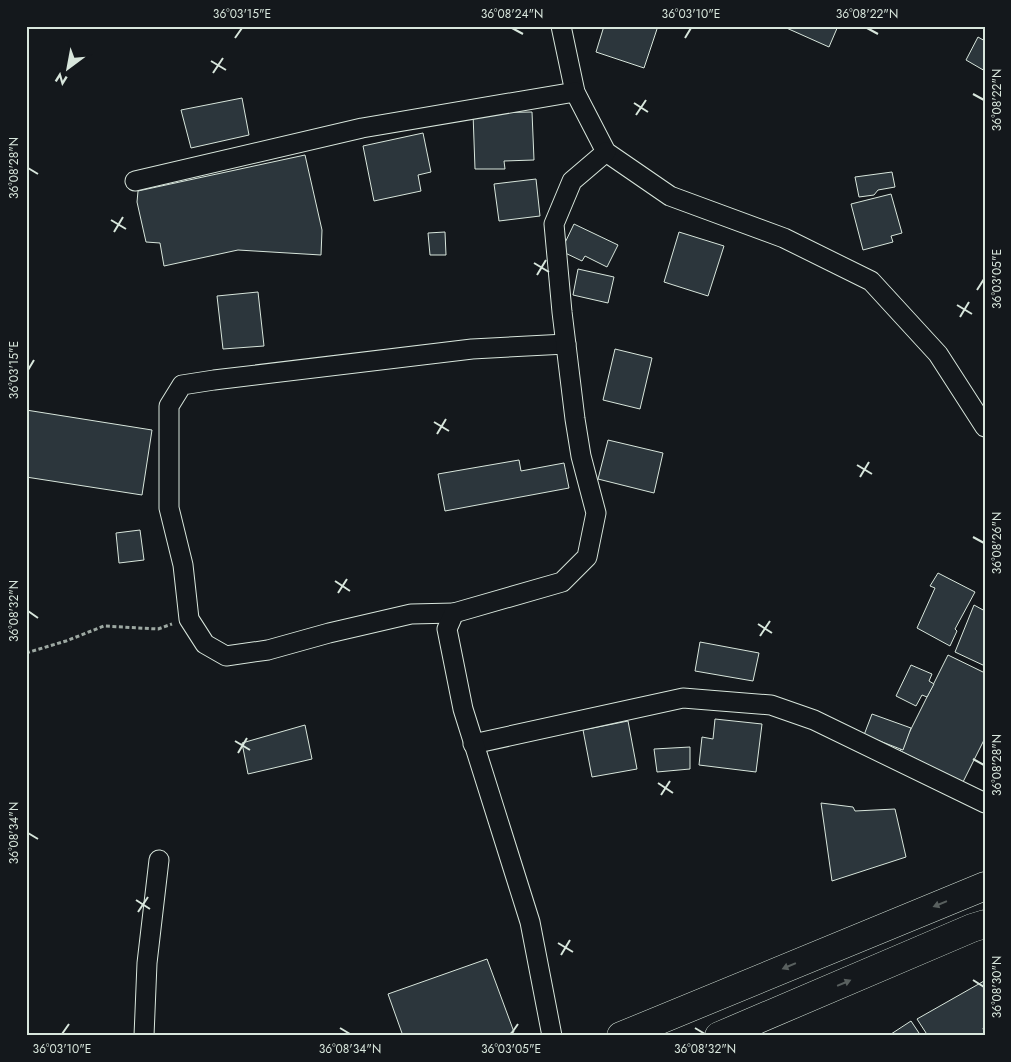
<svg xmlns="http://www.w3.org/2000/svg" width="1011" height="1062" font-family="Jost,sans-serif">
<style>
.building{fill:#2c363c;stroke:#d8e6dc}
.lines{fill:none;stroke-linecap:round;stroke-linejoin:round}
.minor-casing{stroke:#d8e6dc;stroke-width:21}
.trunk-casing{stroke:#d8e6dc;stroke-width:29}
.path{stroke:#9da8a2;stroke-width:3;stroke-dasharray:4 2.5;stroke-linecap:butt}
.minor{stroke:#14181c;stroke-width:19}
.trunk{stroke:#14181c;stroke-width:28}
.oneway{fill:#59605f}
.ticks{fill:none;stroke:#d8e6dc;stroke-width:2}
.neatline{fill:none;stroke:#d8e6dc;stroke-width:2}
.ticks-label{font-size:12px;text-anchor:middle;fill:#d8e6dc}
</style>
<rect width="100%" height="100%" fill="#14181c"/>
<g class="building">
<polygon points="604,26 658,26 644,68 596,52"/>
<polygon points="782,26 838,26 829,47"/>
<polygon points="978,37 985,41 985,71 966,60"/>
<polygon points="242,98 249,135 191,148 181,110"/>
<polygon points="532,112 534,160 504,161 505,169 475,169 473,113"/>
<polygon points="423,133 431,172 418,175 421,191 374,201 363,146"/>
<polygon points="305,155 322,230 321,255 238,250 164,266 160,243 146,242 137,202 138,191"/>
<polygon points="892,172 895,187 878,190 874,195 859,197 855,177"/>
<polygon points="536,179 540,216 499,221 494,184"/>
<polygon points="891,194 902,233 891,236 893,242 863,250 851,204"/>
<polygon points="574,224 618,245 607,267 585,256 582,261 561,251"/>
<polygon points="445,232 446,255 430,255 428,233"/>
<polygon points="679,232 724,246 708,296 664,282"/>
<polygon points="578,269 614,277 608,303 573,295"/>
<polygon points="258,292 264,346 223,349 217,296"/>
<polygon points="615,349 652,358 640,409 603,400"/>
<polygon points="26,410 152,430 142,495 26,477"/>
<polygon points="608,440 663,453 654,493 598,479"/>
<polygon points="519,460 521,471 564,463 569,488 445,511 438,474"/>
<polygon points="140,530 144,560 119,563 116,533"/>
<polygon points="938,573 975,592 955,629 957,631 950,646 917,628 935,588 930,586"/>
<polygon points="974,605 985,611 985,666 955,652"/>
<polygon points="700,642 759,653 753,681 695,671"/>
<polygon points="948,655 985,673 985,738 963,782 900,751"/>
<polygon points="911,665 932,674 929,681 934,684 927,697 922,695 916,706 896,696"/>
<polygon points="872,714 911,728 903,750 864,735"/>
<polygon points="715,719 762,724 756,772 699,765 702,737 713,739"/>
<polygon points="628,721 637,769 592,777 583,730"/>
<polygon points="305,725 312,759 248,774 242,743"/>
<polygon points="690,747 690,769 657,772 654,749"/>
<polygon points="821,803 853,807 855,811 895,809 906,857 832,881"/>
<polygon points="487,959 514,1032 502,1036 403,1036 388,994"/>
<polygon points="984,981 985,1027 983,1028 985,1036 928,1036 917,1019"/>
<polygon points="911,1021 921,1036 888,1036"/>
</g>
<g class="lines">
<g class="minor-casing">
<g id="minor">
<polyline points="561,26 575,92 606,152 670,196 784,238 871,281 938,354 985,427"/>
<polyline points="135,181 362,128 575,92"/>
<polyline points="454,613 411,614 329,633 268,650 226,656 205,644 189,619 183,565 169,508 169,406 182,385 214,380 472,349 566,344"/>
<polyline points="473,744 683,698 771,705 814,720 985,803"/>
<polyline points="144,1036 147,963 159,860"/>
<polyline points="552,1036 530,922 463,709 447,629 454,613 562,582 587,557 596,513 581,456 575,419 562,312 554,224 572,181 606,152"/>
</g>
</g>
<g class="trunk-casing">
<g id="trunk">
<polyline points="621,1036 985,886"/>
<polyline points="719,1036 972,928 985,924"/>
</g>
</g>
<polyline class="path" points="26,653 66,641 104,626 158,629 172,624"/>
<use href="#minor" class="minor"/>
<use href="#trunk" class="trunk"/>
</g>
<defs><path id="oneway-solid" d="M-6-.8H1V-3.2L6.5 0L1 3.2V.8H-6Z" transform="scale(1.25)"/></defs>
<g class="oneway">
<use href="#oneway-solid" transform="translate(940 904) rotate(158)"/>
<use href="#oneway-solid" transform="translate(789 966) rotate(157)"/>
<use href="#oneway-solid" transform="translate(844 983) rotate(-23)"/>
</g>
<path class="ticks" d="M512,28L523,34M867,28L878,34M235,38L242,28M685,38L691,28M211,61L226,70M213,73L223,58M973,94L984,100M634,103L648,112M636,115L646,100M28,168L38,174M111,220L126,229M114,232L123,217M534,263L549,272M537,275L546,260M977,290L984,279M957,305L972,314M960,317L969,302M28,370L34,360M434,422L449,431M437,434L446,419M857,465L872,474M860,477L869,462M973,537L984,543M335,581L350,591M338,593L347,579M28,611L38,618M758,624L772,633M760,636L770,621M235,741L250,750M238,753L247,738M973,759L984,765M658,783L673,793M661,795L670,781M28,833L38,839M136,900L150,909M138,912L148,897M558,943L573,952M561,955L570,940M973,980L984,987M340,1028L350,1034M695,1028L705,1034M62,1034L69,1024M511,1034L518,1024"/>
<rect width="1011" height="1062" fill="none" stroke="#14181c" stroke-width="55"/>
<g transform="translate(68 68) rotate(212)" stroke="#14181c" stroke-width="4" paint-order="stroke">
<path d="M0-4L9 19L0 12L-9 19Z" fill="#d8e6dc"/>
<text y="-8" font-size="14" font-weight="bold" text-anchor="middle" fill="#d8e6dc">N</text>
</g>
<rect x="28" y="28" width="956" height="1006" class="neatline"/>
<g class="ticks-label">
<text x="242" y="18">36°03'15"E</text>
<text x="512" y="18">36°08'24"N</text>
<text x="691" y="18">36°03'10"E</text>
<text x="867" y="18">36°08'22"N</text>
<text transform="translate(997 100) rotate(-90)" y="4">36°08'22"N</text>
<text transform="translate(14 168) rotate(-90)" y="4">36°08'28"N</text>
<text transform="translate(997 279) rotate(-90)" y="4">36°03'05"E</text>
<text transform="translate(14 370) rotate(-90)" y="4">36°03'15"E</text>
<text transform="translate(997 543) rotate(-90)" y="4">36°08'26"N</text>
<text transform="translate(14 611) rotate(-90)" y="4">36°08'32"N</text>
<text transform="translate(997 765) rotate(-90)" y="4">36°08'28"N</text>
<text transform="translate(14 833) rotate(-90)" y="4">36°08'34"N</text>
<text transform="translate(997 987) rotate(-90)" y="4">36°08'30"N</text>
<text x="62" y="1053">36°03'10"E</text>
<text x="350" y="1053">36°08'34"N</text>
<text x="511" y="1053">36°03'05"E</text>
<text x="705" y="1053">36°08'32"N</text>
</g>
</svg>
